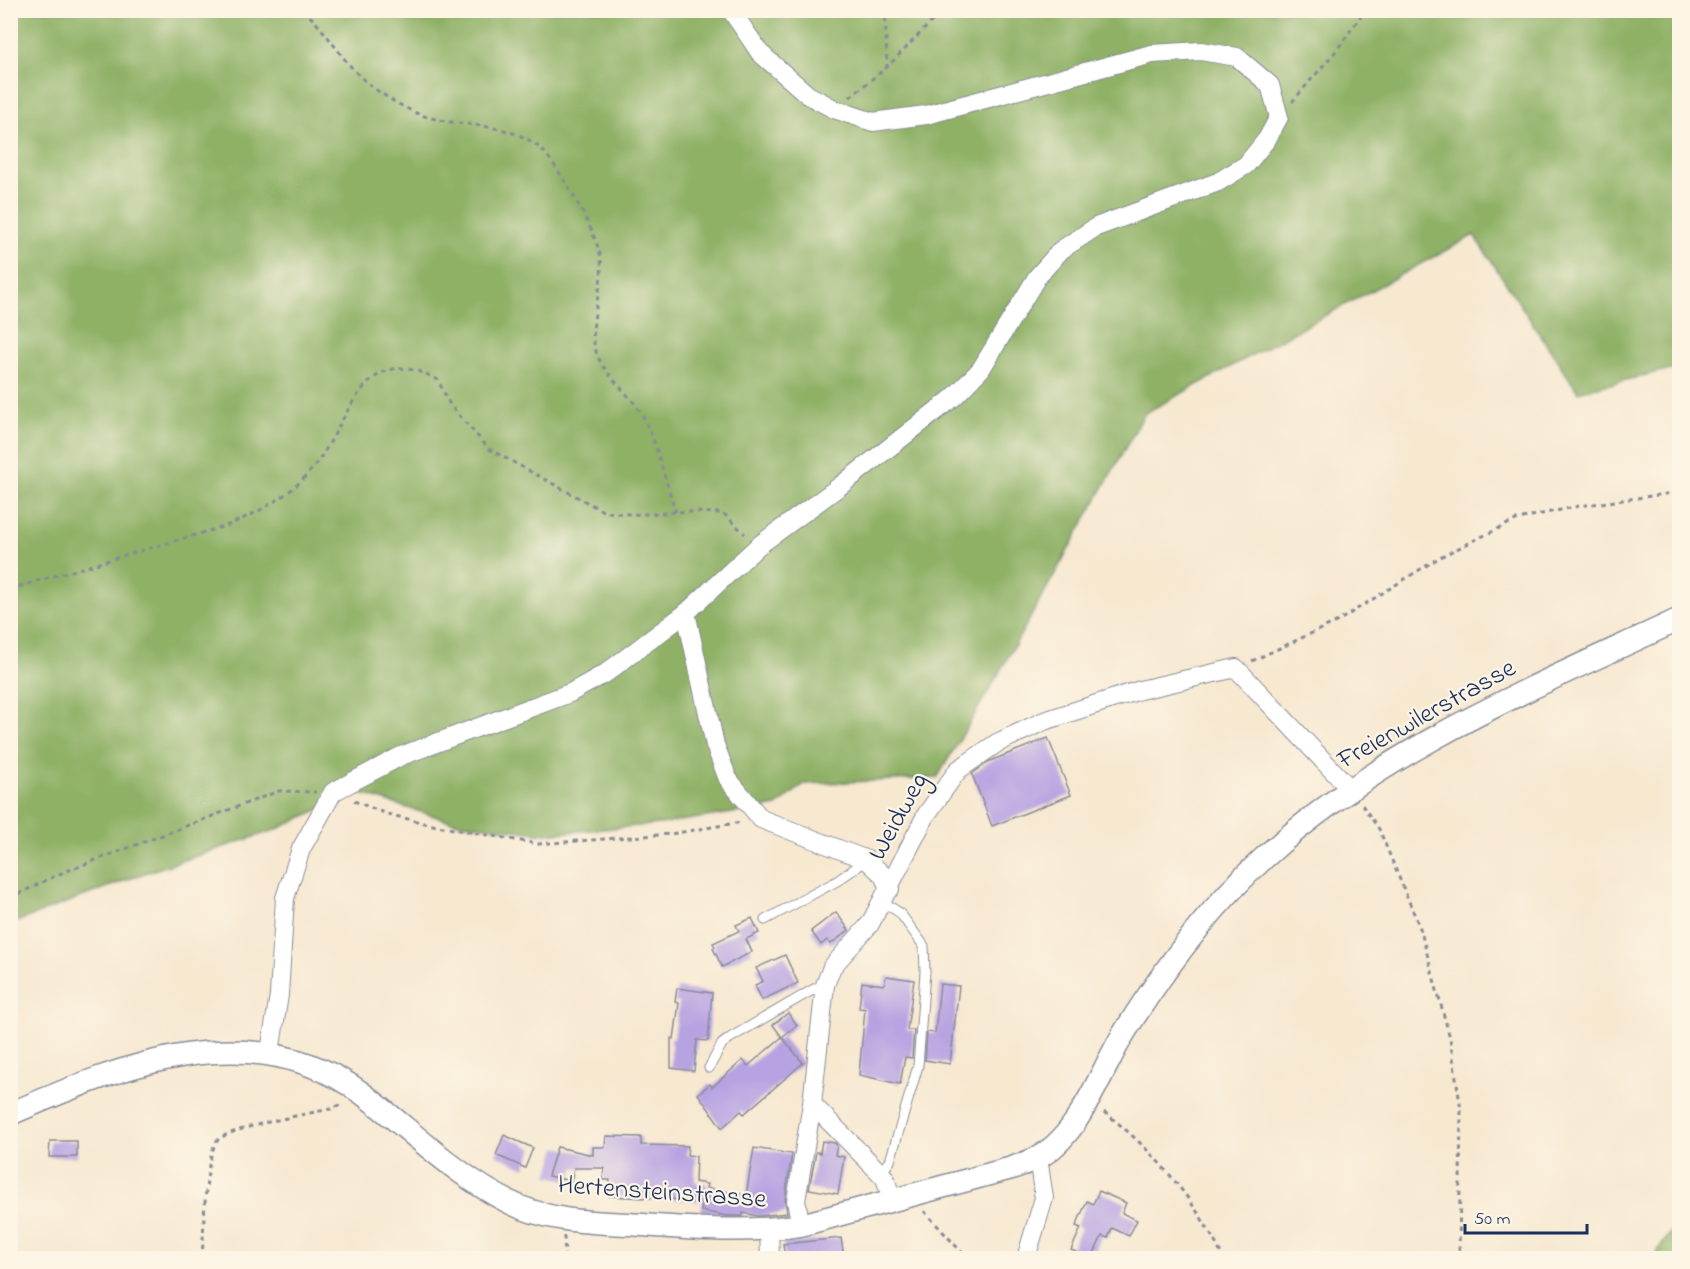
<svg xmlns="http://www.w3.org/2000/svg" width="1690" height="1269" font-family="'Indie Flower',sans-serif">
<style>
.forest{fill:#8fb166;stroke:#557062;stroke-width:1.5}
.building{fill:#b7a2e2}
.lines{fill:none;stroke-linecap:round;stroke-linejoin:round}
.service-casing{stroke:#898c97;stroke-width:11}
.minor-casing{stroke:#898c97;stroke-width:20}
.tertiary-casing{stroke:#898c97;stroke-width:25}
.path{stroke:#898c97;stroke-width:3;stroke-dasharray:4.5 4.5;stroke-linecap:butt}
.service{stroke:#fff;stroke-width:9}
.minor{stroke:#fff;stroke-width:18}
.tertiary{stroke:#fff;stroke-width:22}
.labels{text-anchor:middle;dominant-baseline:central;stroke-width:4.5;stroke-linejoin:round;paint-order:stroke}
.street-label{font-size:27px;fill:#1b2f5e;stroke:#fcf5e5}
</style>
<rect width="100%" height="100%" fill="#fcf5e5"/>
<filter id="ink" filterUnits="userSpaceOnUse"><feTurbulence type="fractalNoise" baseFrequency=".0167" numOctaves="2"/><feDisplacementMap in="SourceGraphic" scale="12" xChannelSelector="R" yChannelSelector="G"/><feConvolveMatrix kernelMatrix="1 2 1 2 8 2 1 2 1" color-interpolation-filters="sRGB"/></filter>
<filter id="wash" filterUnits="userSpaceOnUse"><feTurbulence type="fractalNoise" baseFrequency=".008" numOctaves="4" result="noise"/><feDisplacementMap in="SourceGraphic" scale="24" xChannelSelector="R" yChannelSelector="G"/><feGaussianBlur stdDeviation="1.35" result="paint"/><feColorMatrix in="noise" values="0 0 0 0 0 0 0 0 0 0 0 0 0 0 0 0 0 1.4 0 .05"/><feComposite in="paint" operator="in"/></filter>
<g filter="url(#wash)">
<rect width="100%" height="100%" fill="#f7e8d0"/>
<g class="forest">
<polygon points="11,11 1679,11 1679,367 1578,392 1474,235 1145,413 998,675 937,778 804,784 777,806 661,824 544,834 454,822 356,792 275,830 145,873 11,924"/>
<polygon points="1679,1220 1679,1258 1653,1258"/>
</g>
<g id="blocks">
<g class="building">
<polygon points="1048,738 1071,795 992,826 972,774 990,761"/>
<polygon points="836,912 849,930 831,944 827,940 821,945 811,931"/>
<polygon points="752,918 759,933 746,939 752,952 722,967 713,948 715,947 713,943 739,931 736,925"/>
<polygon points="785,955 798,983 762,1000 755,985 763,981 756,968"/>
<polygon points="886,976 914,980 907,1030 914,1030 912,1058 905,1057 900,1084 859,1075 865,1009 859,1008 862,982 884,985"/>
<polygon points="940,984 959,986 950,1064 925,1060 927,1032 935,1033"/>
<polygon points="677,988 712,993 708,1041 697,1040 694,1071 671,1068 671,1038 674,1039 679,1003 675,1002"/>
<polygon points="788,1013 797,1025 782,1037 773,1025"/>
<polygon points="782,1037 803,1063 744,1114 741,1111 722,1128 698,1094 710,1084 712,1087 743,1060 748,1066"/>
<polygon points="504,1135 533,1148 525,1168 496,1155"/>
<polygon points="606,1136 641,1137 641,1145 688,1146 687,1155 696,1156 695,1182 707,1184 706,1188 746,1195 754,1148 792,1154 785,1199 787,1213 758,1216 743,1213 743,1216 727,1216 701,1211 703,1201 609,1196 610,1180 603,1180 604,1168 574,1168 571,1181 548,1176 557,1147 593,1155 593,1147 605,1147"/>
<polygon points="50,1141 77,1141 77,1157 49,1157"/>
<polygon points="822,1141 835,1143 837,1146 835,1155 844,1157 838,1194 809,1189 816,1152 820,1153"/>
<polygon points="1099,1191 1126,1203 1122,1213 1137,1220 1129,1236 1112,1228 1108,1238 1102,1236 1092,1258 1071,1250 1081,1228 1076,1226 1087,1201 1093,1204"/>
<polygon points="841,1238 844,1258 785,1258 783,1244"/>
</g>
</g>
</g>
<g filter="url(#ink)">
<use href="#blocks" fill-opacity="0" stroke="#898c97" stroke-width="1.5"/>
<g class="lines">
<g class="service-casing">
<g id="service">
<polyline points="765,920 837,881 867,860"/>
<polyline points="709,1068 722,1044 730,1038 814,989 825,985"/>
<polyline points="881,1174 890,1161 918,1066 925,972 924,946 900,913 883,902"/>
</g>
</g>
<g class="minor-casing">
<g id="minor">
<polyline points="686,613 715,745 728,779 761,819 867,860 882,874 890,889"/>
<polyline points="270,1052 279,995 285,898 301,849 333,792 401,756 570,693 606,673 686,613 758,546 840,486 954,397 981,369 1037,277 1061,250 1096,227 1218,182 1246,165 1267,139 1279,117 1270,85 1237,57 1201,51 1152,54 926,115 873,122 834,109 808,95 760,53 731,10"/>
<polyline points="812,1104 885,1178 892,1200"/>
<polyline points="801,1225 796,1201 812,1104 825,985 832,967 870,924 926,815 958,770 997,743 1044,721 1140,690 1236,668 1350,789"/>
<polyline points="769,1230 770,1258"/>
<polyline points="1026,1258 1044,1198 1038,1158"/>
</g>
</g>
<g class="tertiary-casing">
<path id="tertiary" d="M10,1114C122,1065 253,1012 363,1094C411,1130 456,1176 509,1202C550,1223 598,1222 643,1225C695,1229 749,1233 801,1225L1012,1168C1020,1165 1029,1162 1037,1158C1079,1137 1100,1072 1124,1033C1162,972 1211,906 1265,857C1384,748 1535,687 1680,619"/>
</g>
<g class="path">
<path d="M303,10C325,29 334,48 353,69C368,86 391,101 412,111C453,131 505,117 541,149C559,166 599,236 601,260C604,291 584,330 599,359C609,379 630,394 641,413C658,443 664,480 676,512"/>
<polyline points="885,10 887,66"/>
<polyline points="850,97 887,67 943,10"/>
<polyline points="1292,102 1336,51 1365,10"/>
<path d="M10,589L226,526C260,512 294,494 316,464C351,417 364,339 438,380L450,405L489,449L603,511C629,516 649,514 675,512C690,511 707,513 723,513L745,534"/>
<polyline points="1252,661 1338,621 1440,557 1518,519 1579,506 1680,492"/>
<polyline points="354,801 387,814 437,826 538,844 671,834 742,822"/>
<polyline points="1362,805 1379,829 1420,928 1450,1038 1461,1110 1459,1258"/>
<polyline points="10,898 59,874 279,791 316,792"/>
<path d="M1104,1112C1154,1150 1197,1202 1223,1258"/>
<polyline points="924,1211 967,1258"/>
<polyline points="564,1236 565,1258"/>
<path d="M202,1258C204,1235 204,1154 218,1140C231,1127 312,1113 335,1108L341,1104"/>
</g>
<use href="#service" class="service"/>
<use href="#minor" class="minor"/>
<use href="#tertiary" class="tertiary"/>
</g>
</g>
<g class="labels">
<g class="street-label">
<text transform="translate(1427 715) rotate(-29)">Freienwilerstrasse</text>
<text transform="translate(899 817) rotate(-61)">Weidweg</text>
<text transform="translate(662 1193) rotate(4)">Hertensteinstrasse</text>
</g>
</g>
<rect width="1690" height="1269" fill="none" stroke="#fcf5e5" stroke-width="36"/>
<path d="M1465 1224v9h122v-9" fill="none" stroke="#1b2f5e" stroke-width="3"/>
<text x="1474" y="1224" font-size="18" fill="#1b2f5e" stroke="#fcf5e5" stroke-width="4.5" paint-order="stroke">50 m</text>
</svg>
